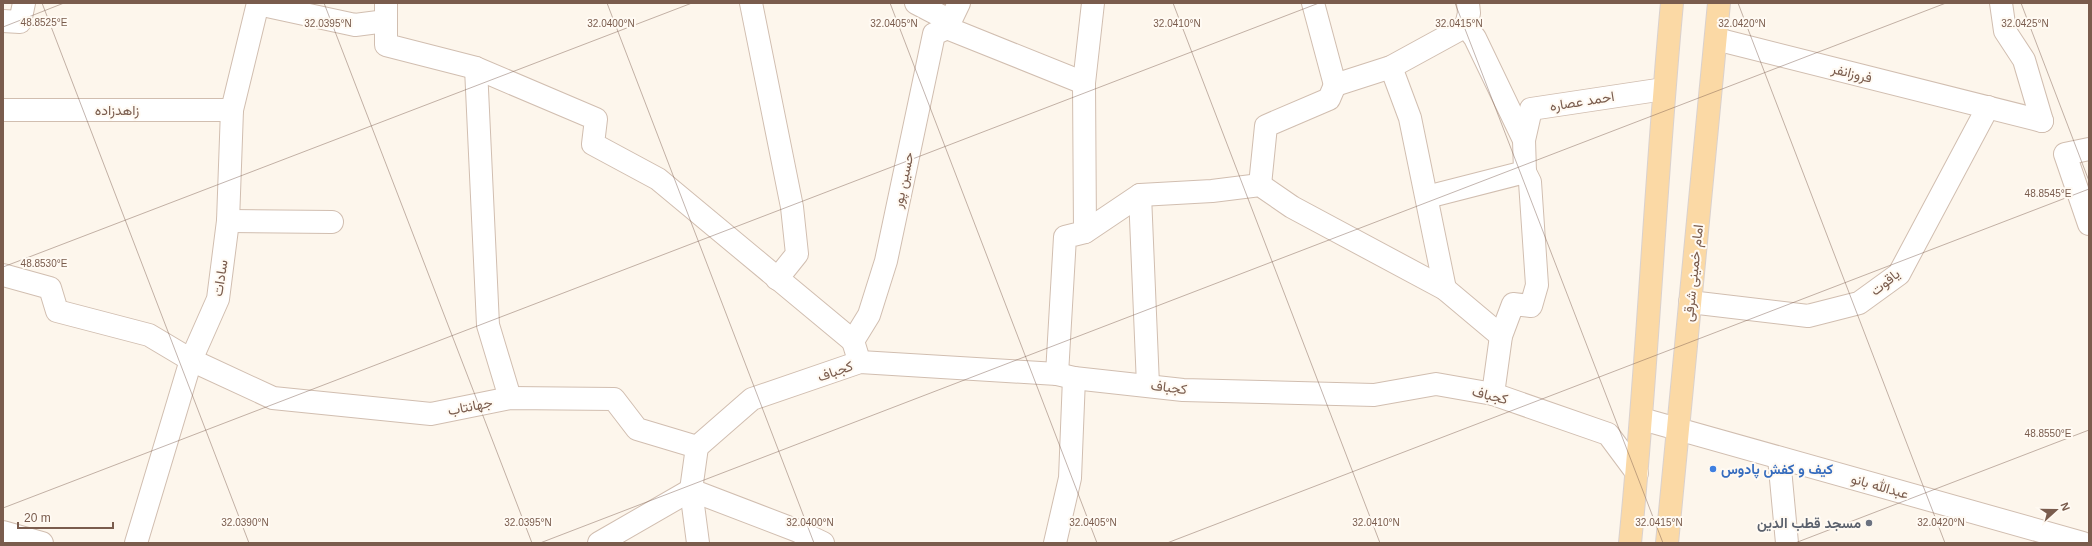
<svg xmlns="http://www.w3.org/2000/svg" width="2092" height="546" font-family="Helvetica,Vazirmatn,sans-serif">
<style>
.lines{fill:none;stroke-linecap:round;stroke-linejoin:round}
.minor-casing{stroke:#d1beb0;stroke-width:24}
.major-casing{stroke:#dad1cd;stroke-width:24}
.minor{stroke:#fff;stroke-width:22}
.major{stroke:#fbd9a5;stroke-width:22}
.ticks{fill:none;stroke:#7a5c4d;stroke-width:1;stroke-opacity:0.45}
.shop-dot{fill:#3f7fe0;stroke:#fffaf3;stroke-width:1.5}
.worship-dot{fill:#6b7280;stroke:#fffaf3;stroke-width:1.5}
.labels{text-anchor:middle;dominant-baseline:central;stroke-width:4;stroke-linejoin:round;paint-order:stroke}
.street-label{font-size:14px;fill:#7a5c4d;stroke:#fffaf3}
.shop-label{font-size:14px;font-weight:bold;fill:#366cbe;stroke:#fffaf3;text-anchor:start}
.worship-label{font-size:14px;font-weight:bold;fill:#5b616d;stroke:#fffaf3;text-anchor:end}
.ticks-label{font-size:10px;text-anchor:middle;fill:#7a5c4d;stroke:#fffaf3;stroke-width:4;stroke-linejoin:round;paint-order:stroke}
</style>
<rect width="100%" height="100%" fill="#fdf6ec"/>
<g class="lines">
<g class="minor-casing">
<g id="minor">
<polyline points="386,3 386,45 476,68 596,119 593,144 658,179 853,341"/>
<polyline points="751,3 792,207 797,254 777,279"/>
<polyline points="916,3 941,16 947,28 1084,83"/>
<polyline points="1313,3 1335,85 1391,67 1466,26 1469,13 1468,3"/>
<polyline points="2001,3 2005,31 2024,60 2042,121"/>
<polyline points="258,4 355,25 386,21"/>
<polyline points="3,21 20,22 24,3"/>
<polyline points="1716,39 2042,121"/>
<polyline points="1391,67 1410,118 1445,289"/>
<polyline points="476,68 488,325 510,398"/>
<polyline points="3,110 232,110"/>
<polyline points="1524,140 1531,109 1664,89"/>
<polyline points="2089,149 2065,154 2089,224"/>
<polyline points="1260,185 1266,126 1329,99 1335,85"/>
<polyline points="1140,195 1148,385"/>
<polyline points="1427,197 1525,172 1524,140 1475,38 1466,26"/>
<polyline points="228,221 332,222"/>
<polyline points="1085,232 1140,195 1212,191 1260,185 1292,207 1445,289 1501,336"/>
<polyline points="3,275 50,288 57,311 149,335 191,360 273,398 431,414 510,398 614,399 637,429 697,447"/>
<polyline points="1690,302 1808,316 1859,303 1899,274 1988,107"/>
<polyline points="857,354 853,341 869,315 886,261 934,34 947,28 959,3"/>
<polyline points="1057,374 1065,237 1085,232 1084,83 1093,3"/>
<polyline points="1493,394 1501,336 1513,304 1531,306 1537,285 1530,182 1525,172"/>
<polyline points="1642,419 2083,543"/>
<polyline points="697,447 752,399 860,362 1057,374 1074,378 1183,390 1374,395 1436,384 1493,394 1608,434 1637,473"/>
<polyline points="697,447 691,490 698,543"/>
<polyline points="1779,458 1787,543"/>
<polyline points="691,490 798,531 823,543"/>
<polyline points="3,532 42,543"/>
<polyline points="136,543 191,360 218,299 228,221 232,110 258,3"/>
<polyline points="599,543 691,490"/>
<polyline points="1055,543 1070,478 1074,378"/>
</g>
</g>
<g class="major-casing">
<g id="major">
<path d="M1630,543C1648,363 1655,183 1672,3"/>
<polyline points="1667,543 1719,3"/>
</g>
</g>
<use href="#minor" class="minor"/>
<use href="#major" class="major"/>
</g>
<path class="ticks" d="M42,3L249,543M324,3L532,543M607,3L814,543M890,3L1097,543M1173,3L1380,543M1455,3L1663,543M1738,3L1945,543M2021,3L2089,181M3,27L64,3M3,267L692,3M3,508L1319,3M540,543L1946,3M1167,543L2089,189M1795,543L2089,430"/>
<circle class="shop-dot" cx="1713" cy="469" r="4"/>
<circle class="worship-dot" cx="1869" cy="523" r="4"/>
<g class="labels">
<g class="street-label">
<text transform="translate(1852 73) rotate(14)">فروزانفر</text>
<text transform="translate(1582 101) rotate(-9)">احمد عصاره</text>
<text x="117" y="110">زاهدزاده</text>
<text transform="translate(903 180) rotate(-78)">حسین پور</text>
<text transform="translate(1693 273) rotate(-84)">امام خمینی شرقی</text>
<text transform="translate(220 278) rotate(-81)">سادات</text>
<text transform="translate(1885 282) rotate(-39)">یاقوت</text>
<text transform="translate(835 371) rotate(-19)">کجباف</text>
<text transform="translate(1169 387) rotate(7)">کجباف</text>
<text transform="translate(1490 395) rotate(14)">کجباف</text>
<text transform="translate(470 406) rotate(-11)">جهانتاب</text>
<text transform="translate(1880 486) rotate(16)">عبدالله بانو</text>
</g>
<g class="shop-label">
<text x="1721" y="469">کیف و کفش پادوس</text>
</g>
<g class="worship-label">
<text x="1861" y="523">مسجد قطب الدین</text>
</g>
</g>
<g class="ticks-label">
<text x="44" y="26">48.8525°E</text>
<text x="328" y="27">32.0395°N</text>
<text x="611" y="27">32.0400°N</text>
<text x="894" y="27">32.0405°N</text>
<text x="1177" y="27">32.0410°N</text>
<text x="1459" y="27">32.0415°N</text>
<text x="1742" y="27">32.0420°N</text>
<text x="2025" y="27">32.0425°N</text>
<text x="2048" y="197">48.8545°E</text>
<text x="44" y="267">48.8530°E</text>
<text x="2048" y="437">48.8550°E</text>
<text x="245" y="526">32.0390°N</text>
<text x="528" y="526">32.0395°N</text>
<text x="810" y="526">32.0400°N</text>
<text x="1093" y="526">32.0405°N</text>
<text x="1376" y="526">32.0410°N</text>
<text x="1659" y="526">32.0415°N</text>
<text x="1941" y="526">32.0420°N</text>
</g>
<rect width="2092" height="546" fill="none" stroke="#7a5c4d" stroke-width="8"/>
<g transform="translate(2056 510) rotate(69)" stroke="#fffaf3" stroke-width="3" paint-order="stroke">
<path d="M0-3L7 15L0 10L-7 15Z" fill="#7a5c4d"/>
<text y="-6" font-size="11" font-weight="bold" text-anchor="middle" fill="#7a5c4d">N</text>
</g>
<path d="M18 522v6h95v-6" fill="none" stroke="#7a5c4d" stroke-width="2"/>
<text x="24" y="522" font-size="12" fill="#7a5c4d" stroke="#fffaf3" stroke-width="3" paint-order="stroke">20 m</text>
</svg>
